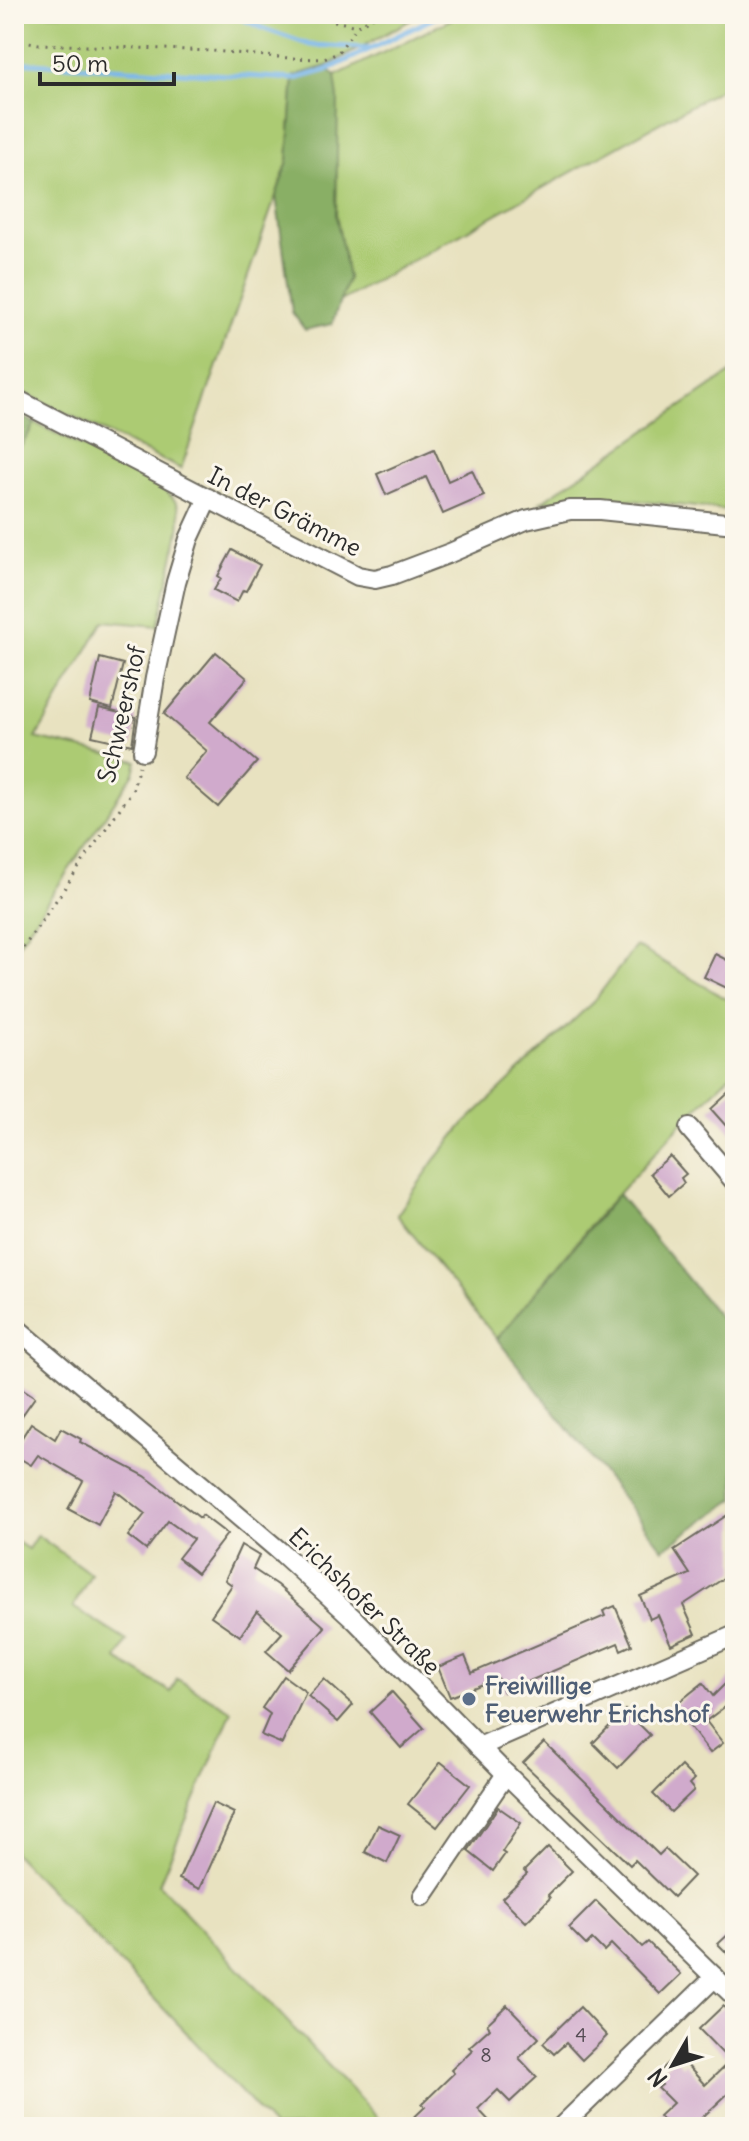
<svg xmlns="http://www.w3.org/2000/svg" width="749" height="2141" font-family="Delius,sans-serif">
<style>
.green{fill:#accb73;stroke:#6c7b4f;stroke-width:2}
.forest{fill:#89af65;stroke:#5a6d48;stroke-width:2}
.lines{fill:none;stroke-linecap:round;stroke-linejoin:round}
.stream{stroke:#77b5ea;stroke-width:5}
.building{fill:#d0aacc}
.minor-casing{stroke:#6d6b5f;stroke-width:22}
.path{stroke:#6d6b5f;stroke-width:3;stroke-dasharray:2 6;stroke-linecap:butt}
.minor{stroke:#fff;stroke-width:18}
.service-dot{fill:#5c6f8a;stroke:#fbf7ec;stroke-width:3}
.labels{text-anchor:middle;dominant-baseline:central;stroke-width:6;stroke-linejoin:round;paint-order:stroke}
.number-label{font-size:20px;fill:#544b53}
.street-label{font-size:24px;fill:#2b2b2b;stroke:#fbf7ec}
.service-label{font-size:24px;font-weight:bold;fill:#4e5e75;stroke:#fbf7ec;text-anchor:start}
</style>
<rect width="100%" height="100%" fill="#fbf7ec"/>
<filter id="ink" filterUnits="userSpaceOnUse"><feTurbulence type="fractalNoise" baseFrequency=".0125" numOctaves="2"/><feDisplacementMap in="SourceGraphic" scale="16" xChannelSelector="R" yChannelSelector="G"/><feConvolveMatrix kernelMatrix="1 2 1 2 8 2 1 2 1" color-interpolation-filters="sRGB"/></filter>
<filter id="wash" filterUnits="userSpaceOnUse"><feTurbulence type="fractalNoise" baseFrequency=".006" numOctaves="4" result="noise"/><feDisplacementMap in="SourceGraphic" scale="32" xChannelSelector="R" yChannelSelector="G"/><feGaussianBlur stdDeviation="1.8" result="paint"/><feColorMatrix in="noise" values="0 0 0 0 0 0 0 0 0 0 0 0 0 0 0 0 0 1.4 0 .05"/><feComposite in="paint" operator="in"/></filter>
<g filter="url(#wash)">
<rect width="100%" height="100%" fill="#e8e2c0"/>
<g class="green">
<polygon points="14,14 406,14 411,20 327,66 294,76 288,161 181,469 14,388"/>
<polygon points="462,14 735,14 735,81 340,301 348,278 336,215 337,154 335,76"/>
<polygon points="735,370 735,511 599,497 541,502"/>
<path d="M35,423L158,485C178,501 182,505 179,531L158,626L104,621L36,738L137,761L134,773L14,951V458Z"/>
<polygon points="636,946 735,1004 735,1070 681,1124 598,1216 497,1339 397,1215 435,1160 464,1124 594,1001"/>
<polygon points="37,1535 91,1574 73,1607 127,1641 117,1659 171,1692 177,1679 232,1711 159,1884 386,2127 273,2127 184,2030 14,1853 14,1540 28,1549"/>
</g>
<g class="forest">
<polygon points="327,66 335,76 338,98 336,215 348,278 332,324 305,330 292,312 276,196 288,161 294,76"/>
<polygon points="14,413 35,423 14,458"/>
<polygon points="618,1194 735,1336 735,1499 663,1549 497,1339"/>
</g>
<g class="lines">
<g class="stream">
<polyline points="231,14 267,30 310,45 371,48"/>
<polyline points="14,62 295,79 327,70 442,14"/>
</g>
</g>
<g id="blocks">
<g class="building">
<polygon points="434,449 448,481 472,470 484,496 443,514 426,477 386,495 377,474"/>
<polygon points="232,550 260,565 246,591 243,590 237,602 214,590 221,578 218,576"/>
<polygon points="216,652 247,678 210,722 257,762 218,807 184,778 207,751 164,714"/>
<polygon points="100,658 123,664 112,709 90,703"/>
<polygon points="99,708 136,717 132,745 92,736"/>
<polygon points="715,954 735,964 735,992 704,977"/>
<polygon points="735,1087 735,1136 711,1109"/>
<polygon points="670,1156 686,1174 681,1178 684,1183 669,1196 650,1173"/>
<polygon points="14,1383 35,1397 14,1427"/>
<polygon points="31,1423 55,1439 61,1428 81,1439 80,1442 145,1476 200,1518 202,1515 227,1534 197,1573 178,1558 193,1539 168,1521 146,1550 128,1536 145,1514 116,1491 98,1525 68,1509 83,1481 38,1455 31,1465 14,1455 14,1450"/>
<polygon points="735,1510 735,1571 683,1605 696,1634 671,1645 658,1615 650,1619 640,1596 690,1574 674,1550"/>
<polygon points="241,1545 259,1556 253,1569 277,1585 325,1627 288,1670 266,1651 282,1633 257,1611 240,1636 211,1616 232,1585 225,1580"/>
<polygon points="615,1606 632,1645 621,1650 618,1643 504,1692 498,1678 450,1697 438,1667 465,1656 472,1673 605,1616 603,1611"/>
<polygon points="735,1674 735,1699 706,1721 723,1743 710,1753 674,1706 703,1683 713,1696"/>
<polygon points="284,1676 306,1692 282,1744 261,1735 270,1714 262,1708"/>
<polygon points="324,1679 353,1705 338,1722 308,1696"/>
<polygon points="392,1692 424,1728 401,1748 370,1712"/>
<polygon points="625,1710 650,1735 618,1768 593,1743"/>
<polygon points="544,1742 659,1855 665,1849 693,1876 673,1897 635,1860 630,1865 523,1763"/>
<polygon points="441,1762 470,1785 437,1827 408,1804"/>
<polygon points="681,1766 694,1779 689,1784 694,1790 671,1812 653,1794"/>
<polygon points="213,1803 234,1813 200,1889 179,1879"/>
<polygon points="498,1807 521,1823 502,1852 505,1854 493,1871 468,1851"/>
<polygon points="378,1825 400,1835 387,1863 365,1852"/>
<polygon points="548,1847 572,1871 548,1895 550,1898 526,1922 502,1898 527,1874 524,1871"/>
<polygon points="596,1901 642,1947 648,1942 681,1974 660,1994 611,1944 604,1951 592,1939 586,1945 569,1928"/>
<polygon points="735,1928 735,1961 718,1944"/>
<polygon points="507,2005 539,2038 519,2058 537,2077 510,2102 498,2090 478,2109 495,2127 444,2127 437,2120 430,2127 404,2127 425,2107 422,2104 454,2073 451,2070 472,2050 469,2047 490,2028 487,2024"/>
<polygon points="723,2006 735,2019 735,2087 692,2127 669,2127 659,2116 673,2103 658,2088 662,2085 654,2077 675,2057 682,2066 685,2063 705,2085 730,2061 699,2029"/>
<polygon points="580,2007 607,2036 582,2060 566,2043 554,2054 543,2043"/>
</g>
</g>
</g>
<g filter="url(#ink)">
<use href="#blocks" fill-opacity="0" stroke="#6d6b5f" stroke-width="2"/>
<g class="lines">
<g class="minor-casing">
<g id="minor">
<polyline points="14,398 358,576 375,579 392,575 450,553 526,520 570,510 600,510 735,524"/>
<polyline points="143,751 155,678 176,582 189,539 208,498"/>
<polyline points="689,1128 735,1182"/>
<polyline points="14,1326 283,1554 355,1620 506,1774 735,1997"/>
<polyline points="479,1747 735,1635"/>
<polyline points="423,1896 506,1774"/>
<polyline points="561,2127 715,1977"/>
</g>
</g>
<g class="path">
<polyline points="303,14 357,26 379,14"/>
<polyline points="14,39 39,44 212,51 289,58 324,59 338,53 357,26"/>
<polyline points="14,961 132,791 139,766"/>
</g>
<use href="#minor" class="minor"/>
</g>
</g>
<circle class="service-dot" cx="469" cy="1699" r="8"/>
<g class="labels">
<g class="number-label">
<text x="581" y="2034">4</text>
<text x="486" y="2054">8</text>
</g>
<g class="street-label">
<text transform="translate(285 511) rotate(27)">In der Grämme</text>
<text transform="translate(121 714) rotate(-77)">Schweershof</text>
<text transform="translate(365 1601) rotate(44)">Erichshofer Straße</text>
</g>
<g class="service-label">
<text x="485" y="1685">Freiwillige<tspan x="485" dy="28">Feuerwehr Erichshof</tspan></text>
</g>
</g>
<rect width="749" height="2141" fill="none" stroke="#fbf7ec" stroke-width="48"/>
<g transform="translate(673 2065) rotate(231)" stroke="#fbf7ec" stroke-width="6" paint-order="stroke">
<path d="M0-6L14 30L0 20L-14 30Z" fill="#2b2b2b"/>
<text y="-12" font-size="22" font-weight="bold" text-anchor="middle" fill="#2b2b2b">N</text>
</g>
<path d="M40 72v12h134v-12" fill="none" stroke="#2b2b2b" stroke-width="4"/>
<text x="52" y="72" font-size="24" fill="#2b2b2b" stroke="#fbf7ec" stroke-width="6" paint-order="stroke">50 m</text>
</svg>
